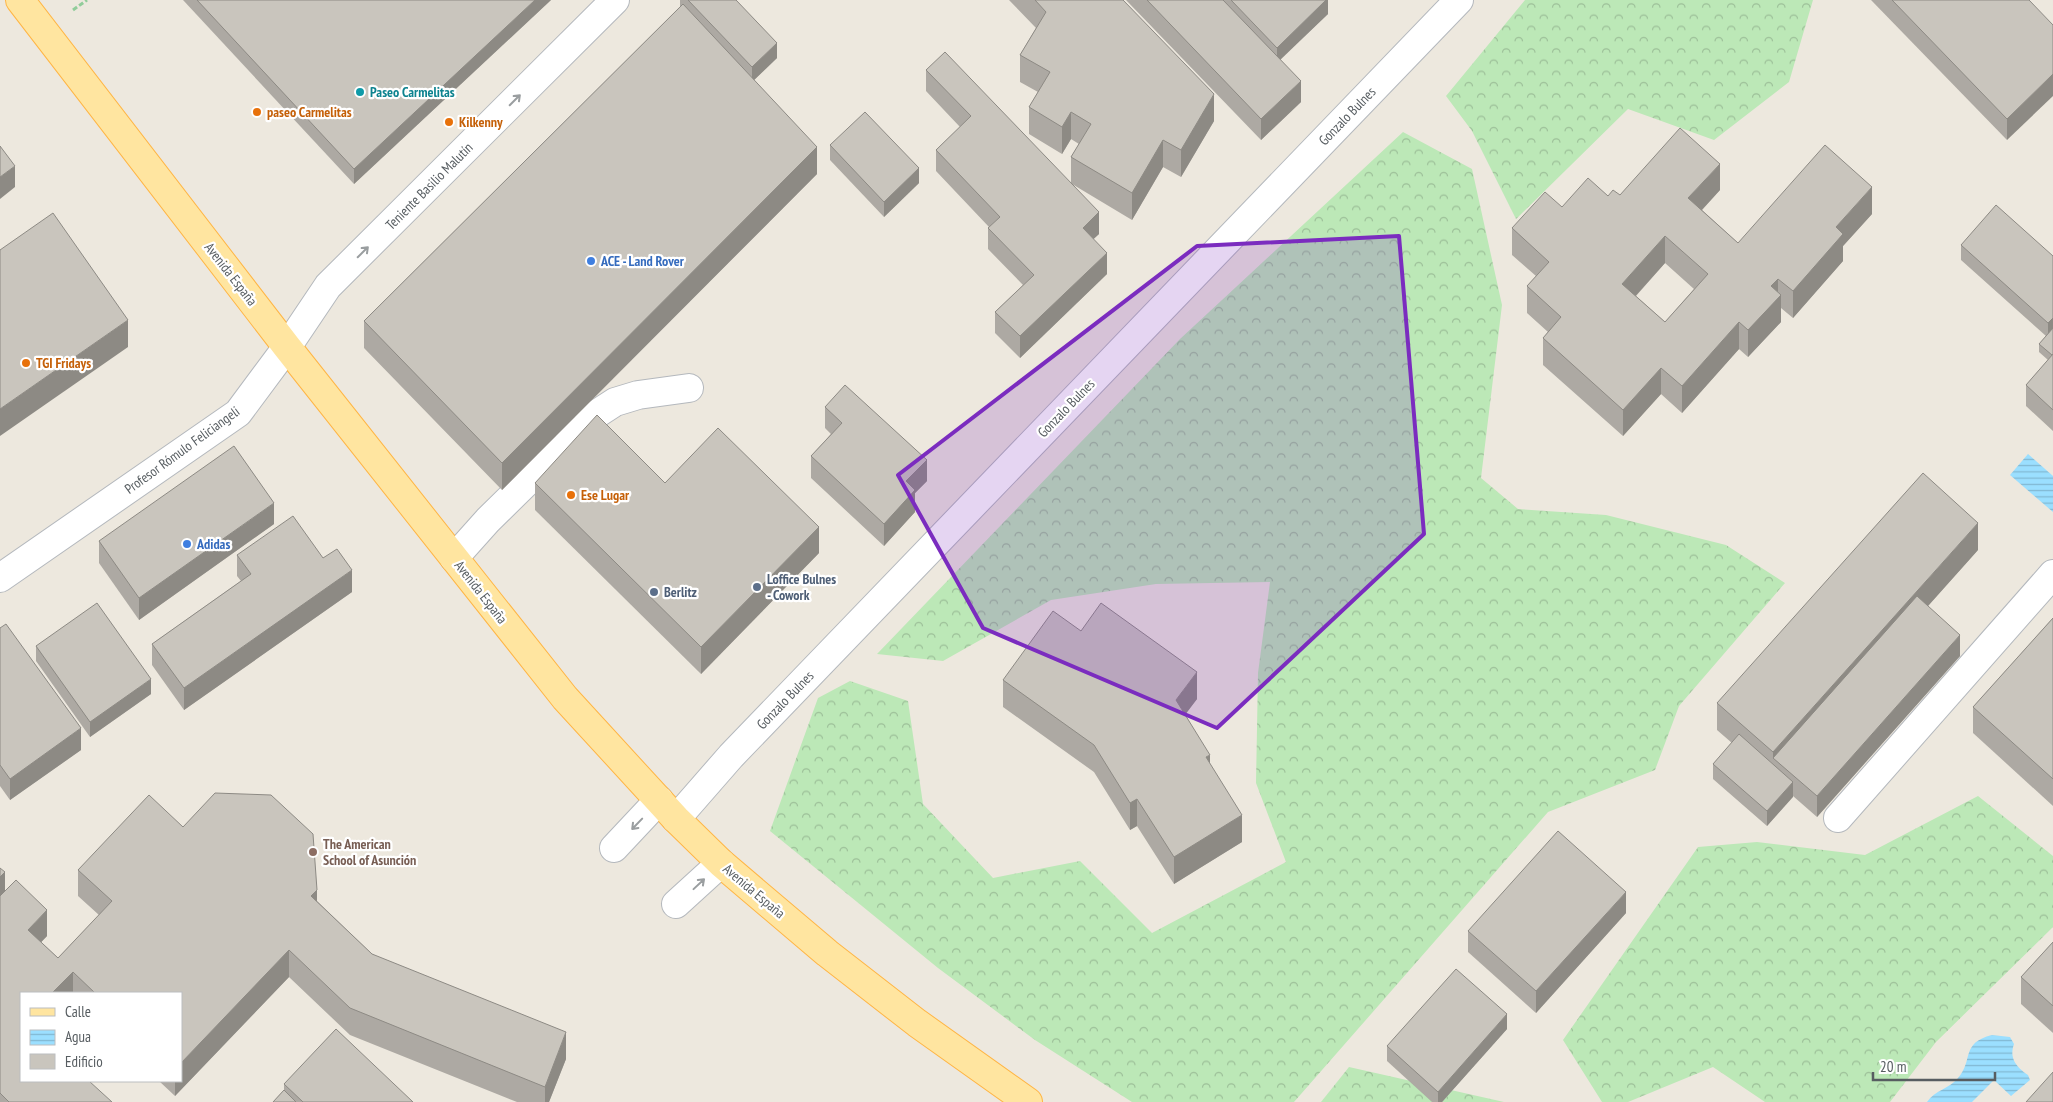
<svg xmlns="http://www.w3.org/2000/svg" width="2053" height="1102" font-family="'PT Sans Narrow',sans-serif">
<style>
.forest{fill:url(#forest-crowns)}
.water{fill:url(#water-rules)}
.lines{fill:none;stroke-linecap:round;stroke-linejoin:round}
.minor-casing{stroke:#b4b8bd;stroke-width:30}
.major-casing{stroke:#ffb544;stroke-width:30}
.path{stroke:#91cc9a;stroke-width:3;stroke-dasharray:5 2.5;stroke-linecap:butt}
.minor{stroke:#fff;stroke-width:28}
.major{stroke:#ffe5a0;stroke-width:28}
.wall{fill:#ada9a3;fill-rule:evenodd}
.shaded-wall{fill:#8d8a84}
.building{fill:#c9c5bd;stroke:#8d8a84;fill-rule:evenodd}
.oneway{stroke:#9a9ea0}
.marked{fill:#7b2cbf;fill-opacity:0.2;stroke:#7b2cbf;stroke-width:4;stroke-linejoin:round}
.culture-dot{fill:#0f9aa8;stroke:#fff;stroke-width:2}
.food-dot{fill:#e8710a;stroke:#fff;stroke-width:2}
.shop-dot{fill:#3f7fe0;stroke:#fff;stroke-width:2}
.service-dot{fill:#5c6f8a;stroke:#fff;stroke-width:2}
.education-dot{fill:#8d6e63;stroke:#fff;stroke-width:2}
.labels{text-anchor:middle;dominant-baseline:central;stroke-width:4.5;stroke-linejoin:round;paint-order:stroke}
.culture-label{font-size:14px;font-weight:bold;fill:#0d838f;stroke:#fff;text-anchor:start}
.food-label{font-size:14px;font-weight:bold;fill:#c56008;stroke:#fff;text-anchor:start}
.street-label{font-size:14px;fill:#575d61;stroke:#fff}
.shop-label{font-size:14px;font-weight:bold;fill:#366cbe;stroke:#fff;text-anchor:start}
.service-label{font-size:14px;font-weight:bold;fill:#4e5e75;stroke:#fff;text-anchor:start}
.education-label{font-size:14px;font-weight:bold;fill:#785e54;stroke:#fff;text-anchor:start}
</style>
<defs>
<pattern id="forest-crowns" width="20" height="18" patternUnits="userSpaceOnUse" patternTransform="scale(1.25)"><rect width="20" height="18" fill="#bce8b7"/><path d="M2 6a3 3 0 1 1 6 0M12 15a3 3 0 1 1 6 0" fill="none" stroke="#9cbf98"/></pattern>
<pattern id="water-rules" width="6" height="5" patternUnits="userSpaceOnUse" patternTransform="scale(1.25)"><rect width="6" height="5" fill="#9bdfff"/><path d="M0 2.5h6" fill="none" stroke="#81b8d2"/></pattern>
</defs>
<rect width="100%" height="100%" fill="#ede8de"/>
<g class="forest">
<polygon points="1525,0 1813,0 1789,82 1714,140 1628,109 1516,219 1472,131 1446,96"/>
<polygon points="1403,132 1472,169 1502,305 1481,478 1518,509 1606,515 1726,545 1785,583 1679,706 1655,770 1548,812 1294,1102 1132,1102 1035,1040 938,968 770,831 818,698 850,681 908,701 923,804 993,878 1080,861 1152,933 1286,862 1256,783 1258,673 1270,582 1156,584 1051,600 943,661 877,654 1180,339"/>
<polygon points="1978,796 2053,856 2053,927 1936,1042 1890,1102 1765,1102 1713,1067 1628,1102 1602,1102 1563,1040 1698,847 1757,842 1865,855"/>
<polygon points="1349,1067 1504,1102 1321,1102"/>
</g>
<g class="water">
<polygon points="2028,454 2053,476 2053,512 2010,475"/>
<path d="M1992,1035L2010,1037L2014,1044C2009,1058 2016,1067 2028,1075L2030,1080L2011,1096L1994,1080L1972,1102H1927C1935,1090 1949,1089 1958,1078C1974,1060 1960,1043 1992,1035Z"/>
</g>
<g class="lines">
<g class="minor-casing">
<g id="minor">
<polyline points="454,558 488,520 595,415 615,402 638,395 689,388"/>
<polyline points="0,578 238,413 287,347 328,286 615,0"/>
<polyline points="1838,818 2053,574"/>
<polyline points="676,819 731,756 1459,0"/>
<polyline points="614,848 659,800"/>
<polyline points="676,904 721,863"/>
</g>
</g>
<g class="major-casing">
<polyline id="major" points="20,0 287,347 565,698 676,819 721,863 827,953 917,1023 1028,1102"/>
</g>
<polyline class="path" points="73,10 87,0"/>
<use href="#minor" class="minor"/>
<use href="#major" class="major"/>
</g>
<g class="wall">
<polygon points="183,0 551,0 354,184"/>
<polygon points="680,0 736,0 777,58 754,80 817,174 502,490 364,348 364,321 680,7"/>
<polygon points="1009,0 1123,0 1214,121 1181,177 1163,167 1132,220 1072,184 1099,234 1093,239 1107,274 1020,358 995,333 995,312 1023,285 988,249 988,228 989,227 936,171 936,150 960,127 926,91 926,70 1071,184 1071,157 1079,144 1071,139 1062,154 1029,134 1029,107 1038,92 1020,82 1020,55 1036,28"/>
<polygon points="1126,0 1328,0 1328,14 1280,59 1301,102 1261,140"/>
<polygon points="1871,0 2029,0 2007,140"/>
<polygon points="830,145 919,183 884,217 830,160"/>
<path d="M1720,190L1702,210L1738,243L1872,214L1843,246V261L1793,318L1781,308V322L1748,357L1739,349L1682,413L1661,394L1623,436L1543,365V338L1548,332L1527,313V286L1536,276L1512,255V228L1562,207L1608,196ZM1665,263L1694,289L1665,322L1636,296Z"/>
<polygon points="1961,245 2053,256 2053,431 2026,406 2026,385 2048,360 2039,352 2039,344 2046,336 1961,260"/>
<polygon points="825,407 927,481 915,493 915,512 884,546 811,478 811,456 831,434 825,428"/>
<polygon points="535,483 665,483 819,553 701,674 535,510"/>
<polygon points="274,524 139,620 99,563 99,541"/>
<polygon points="1978,550 1928,606 1960,656 1817,817 1793,796 1767,826 1713,779 1713,764 1732,743 1717,730 1717,703"/>
<polygon points="237,555 323,558 352,592 184,710 152,665 152,644 241,581 237,576"/>
<polygon points="2053,618 2053,806 1973,733 1973,707"/>
<polygon points="0,628 81,750 10,800 0,786"/>
<polygon points="1081,631 1197,699 1185,714 1210,764 1242,842 1174,884 1137,826 1130,830 1094,772 1003,707 1003,680"/>
<polygon points="36,646 151,694 90,737 36,661"/>
<polygon points="183,827 317,901 372,954 566,1059 549,1102 517,1102 350,1035 289,977 175,1096 159,1081 181,1081 181,993 21,993 21,1081 112,1102 0,1102 0,868 5,891 47,936 41,942 58,958 99,915 78,896 78,870"/>
<polygon points="1626,913 1536,1013 1468,952 1468,931"/>
<polygon points="2053,942 2053,1033 2021,1004 2021,977"/>
<polygon points="1507,1029 1442,1102 1432,1102 1387,1061 1387,1046"/>
<polygon points="284,1084 413,1102 273,1102 284,1090"/>
</g>
<g class="shaded-wall">
<polygon points="535,0 551,0 354,184 354,169"/>
<polygon points="1326,0 1328,0 1328,14 1277,63 1277,48"/>
<polygon points="777,43 777,58 752,82 752,67"/>
<polygon points="2053,74 2053,96 2007,140 2007,119"/>
<polygon points="1301,81 1301,102 1261,140 1261,119"/>
<polygon points="1214,94 1214,121 1181,177 1181,150"/>
<polygon points="1071,112 1071,139 1062,154 1062,127"/>
<polygon points="1163,140 1163,167 1132,220 1132,193"/>
<polygon points="817,147 817,174 502,490 502,463"/>
<polygon points="1720,164 1720,190 1688,225 1688,198"/>
<polygon points="15,166 15,187 0,199 0,177"/>
<polygon points="919,168 919,183 884,217 884,202"/>
<polygon points="1872,187 1872,214 1843,246 1843,261 1793,318 1793,291 1836,227"/>
<polygon points="1099,212 1099,234 1083,249 1083,228"/>
<polygon points="1665,236 1665,263 1622,311 1622,284"/>
<polygon points="1107,253 1107,274 1020,358 1020,336"/>
<polygon points="1778,279 1778,298 1781,295 1781,322 1748,357 1748,330 1771,286"/>
<polygon points="2053,318 2053,333 2048,338 2048,323"/>
<polygon points="128,320 128,347 0,436 0,409"/>
<polygon points="1739,322 1739,349 1682,413 1682,386"/>
<polygon points="1661,368 1661,394 1623,436 1623,410"/>
<polygon points="927,460 927,481 915,493 915,512 884,546 884,524 906,481"/>
<polygon points="274,503 274,524 139,620 139,598"/>
<polygon points="1978,523 1978,550 1784,767 1773,758 1773,752"/>
<polygon points="819,527 819,553 701,674 701,647"/>
<polygon points="352,570 352,592 184,710 184,688"/>
<polygon points="1960,635 1960,656 1817,817 1817,796"/>
<polygon points="1197,672 1197,699 1176,727 1176,700"/>
<polygon points="151,679 151,694 90,737 90,722"/>
<polygon points="81,728 81,750 10,800 10,779"/>
<polygon points="1210,755 1210,781 1206,757"/>
<polygon points="1793,782 1793,797 1767,826 1767,811"/>
<polygon points="1137,799 1137,826 1130,830 1130,803"/>
<polygon points="1242,815 1242,842 1174,884 1174,857"/>
<polygon points="5,872 5,899 0,904 0,877"/>
<polygon points="317,890 317,917 311,896"/>
<polygon points="1626,892 1626,913 1536,1013 1536,991"/>
<polygon points="47,910 47,936 28,956 28,930"/>
<polygon points="289,950 289,977 175,1096 175,1081 181,1081 181,1063"/>
<polygon points="73,972 73,993 52,993"/>
<polygon points="1507,1014 1507,1029 1442,1102 1438,1102 1438,1092"/>
<polygon points="566,1032 566,1059 549,1102 545,1102 545,1087"/>
</g>
<g class="building">
<polygon points="197,0 535,0 354,169"/>
<polygon points="688,0 736,0 777,43 752,67"/>
<polygon points="1035,0 1123,0 1214,94 1181,150 1163,140 1132,193 1071,157 1091,124 1071,112 1062,127 1029,107 1050,72 1020,55 1046,12"/>
<polygon points="1147,0 1223,0 1301,81 1261,119"/>
<polygon points="1231,0 1326,0 1277,48"/>
<polygon points="1892,0 2029,0 2053,25 2053,74 2007,119"/>
<polygon points="683,4 817,147 502,463 364,321"/>
<polygon points="945,52 1099,212 1083,228 1107,253 1020,336 995,312 1034,275 988,228 1000,217 936,150 971,116 926,70"/>
<polygon points="865,112 919,168 884,202 830,145"/>
<path d="M1680,128L1720,164L1688,198L1738,243L1825,145L1872,187L1836,227L1843,234L1793,291L1778,279L1771,286L1781,295L1748,330L1739,322L1682,386L1661,368L1623,410L1543,338L1561,317L1527,286L1549,262L1512,228L1545,192L1562,207L1588,178L1608,196L1613,190L1620,195ZM1665,236L1708,274L1665,322L1622,284Z"/>
<polygon points="0,146 15,166 0,177"/>
<polygon points="1996,205 2053,256 2053,318 2048,323 1961,245"/>
<polygon points="53,213 128,320 0,409 0,250"/>
<polygon points="2053,328 2053,354 2052,355 2039,344"/>
<polygon points="2053,354 2053,410 2026,385"/>
<polygon points="845,385 927,460 906,481 915,490 884,524 811,456 842,423 825,407"/>
<polygon points="597,415 665,483 718,428 819,527 701,647 535,483"/>
<polygon points="234,446 274,503 139,598 99,541"/>
<polygon points="1923,473 1978,523 1773,752 1717,703"/>
<polygon points="293,516 323,558 337,549 352,570 184,688 152,644 251,574 237,555"/>
<polygon points="1917,596 1960,635 1817,796 1773,758"/>
<polygon points="97,603 151,679 90,722 36,646"/>
<polygon points="1101,603 1197,672 1176,700 1210,755 1206,757 1242,815 1174,857 1137,799 1130,803 1094,745 1003,680 1053,611 1081,631"/>
<polygon points="2053,618 2053,779 1973,707"/>
<polygon points="6,624 81,728 10,779 0,765 0,628"/>
<polygon points="1739,734 1793,782 1767,811 1713,764"/>
<polygon points="215,793 271,795 313,834 317,890 311,896 372,954 566,1032 545,1087 350,1008 289,950 181,1063 181,993 95,993 73,972 52,993 21,993 21,1081 89,1081 112,1102 9,1102 0,1093 0,896 16,880 47,910 28,930 58,958 112,901 78,870 149,795 183,827"/>
<polygon points="1558,831 1626,892 1536,991 1468,931"/>
<polygon points="0,868 5,872 0,877"/>
<polygon points="2053,942 2053,1006 2021,977"/>
<polygon points="1456,969 1507,1014 1438,1092 1387,1046"/>
<polygon points="336,1029 413,1102 303,1102 284,1084"/>
<polygon points="2053,1072 2053,1102 2026,1102"/>
<polygon points="284,1090 296,1102 273,1102"/>
</g>
<defs><path id="oneway-shaft" d="M-6 0H5M1.5-3L5.5 0L1.5 3" fill="none" stroke-width="1.6" stroke-linecap="round" stroke-linejoin="round" transform="scale(1.25)"/></defs>
<g class="oneway">
<use href="#oneway-shaft" transform="translate(515 100) rotate(-45)"/>
<use href="#oneway-shaft" transform="translate(363 252) rotate(-45)"/>
<use href="#oneway-shaft" transform="translate(637 824) rotate(134)"/>
<use href="#oneway-shaft" transform="translate(699 884) rotate(-43)"/>
</g>
<path class="marked" d="M1399,236L1424,534L1217,728L983,628L898,475L1197,246Z"/>
<circle class="culture-dot" cx="360" cy="92" r="5"/>
<g class="food-dot">
<circle cx="257" cy="112" r="5"/>
<circle cx="449" cy="122" r="5"/>
<circle cx="26" cy="363" r="5"/>
<circle cx="571" cy="495" r="5"/>
</g>
<g class="shop-dot">
<circle cx="591" cy="261" r="5"/>
<circle cx="187" cy="544" r="5"/>
</g>
<g class="service-dot">
<circle cx="757" cy="587" r="5"/>
<circle cx="654" cy="592" r="5"/>
</g>
<circle class="education-dot" cx="313" cy="852" r="5"/>
<g class="labels">
<g class="culture-label">
<text x="370" y="92">Paseo Carmelitas</text>
</g>
<g class="food-label">
<text x="267" y="112">paseo Carmelitas</text>
<text x="459" y="122">Kilkenny</text>
<text x="36" y="363">TGI Fridays</text>
<text x="581" y="495">Ese Lugar</text>
</g>
<g class="street-label">
<text transform="translate(1347 116) rotate(-46)">Gonzalo Bulnes</text>
<text transform="translate(429 186) rotate(-45)">Teniente Basilio Malutín</text>
<text transform="translate(231 274) rotate(52)">Avenida España</text>
<text transform="translate(1066 408) rotate(-46)">Gonzalo Bulnes</text>
<text transform="translate(182 450) rotate(-36)">Profesor Rómulo Feliciangeli</text>
<text transform="translate(481 592) rotate(52)">Avenida España</text>
<text transform="translate(785 700) rotate(-46)">Gonzalo Bulnes</text>
<text transform="translate(754 891) rotate(40)">Avenida España</text>
</g>
<g class="shop-label">
<text x="601" y="261">ACE - Land Rover</text>
<text x="197" y="544">Adidas</text>
</g>
<g class="service-label">
<text x="767" y="579">Loffice Bulnes<tspan x="767" dy="16">- Cowork</tspan></text>
<text x="664" y="592">Berlitz</text>
</g>
<g class="education-label">
<text x="323" y="844">The American<tspan x="323" dy="16">School of Asunción</tspan></text>
</g>
</g>
<rect x="20" y="992" width="162" height="90" fill="#ffffff" stroke="#bcbec0"/>
<rect x="30" y="1008" width="25" height="8" fill="#ffe5a0" stroke="#bcbec0"/>
<text x="65" y="1017" font-size="15" fill="#575d61">Calle</text>
<rect x="30" y="1030" width="25" height="15" fill="url(#water-rules)" stroke="#bcbec0"/>
<text x="65" y="1042" font-size="15" fill="#575d61">Agua</text>
<rect x="30" y="1054" width="25" height="15" fill="#c9c5bd" stroke="#bcbec0"/>
<text x="65" y="1067" font-size="15" fill="#575d61">Edificio</text>
<path d="M1873 1072v8h122v-8" fill="none" stroke="#575d61" stroke-width="2.5"/>
<text x="1880" y="1072" font-size="15" fill="#575d61" stroke="#ffffff" stroke-width="4" paint-order="stroke">20 m</text>
</svg>
